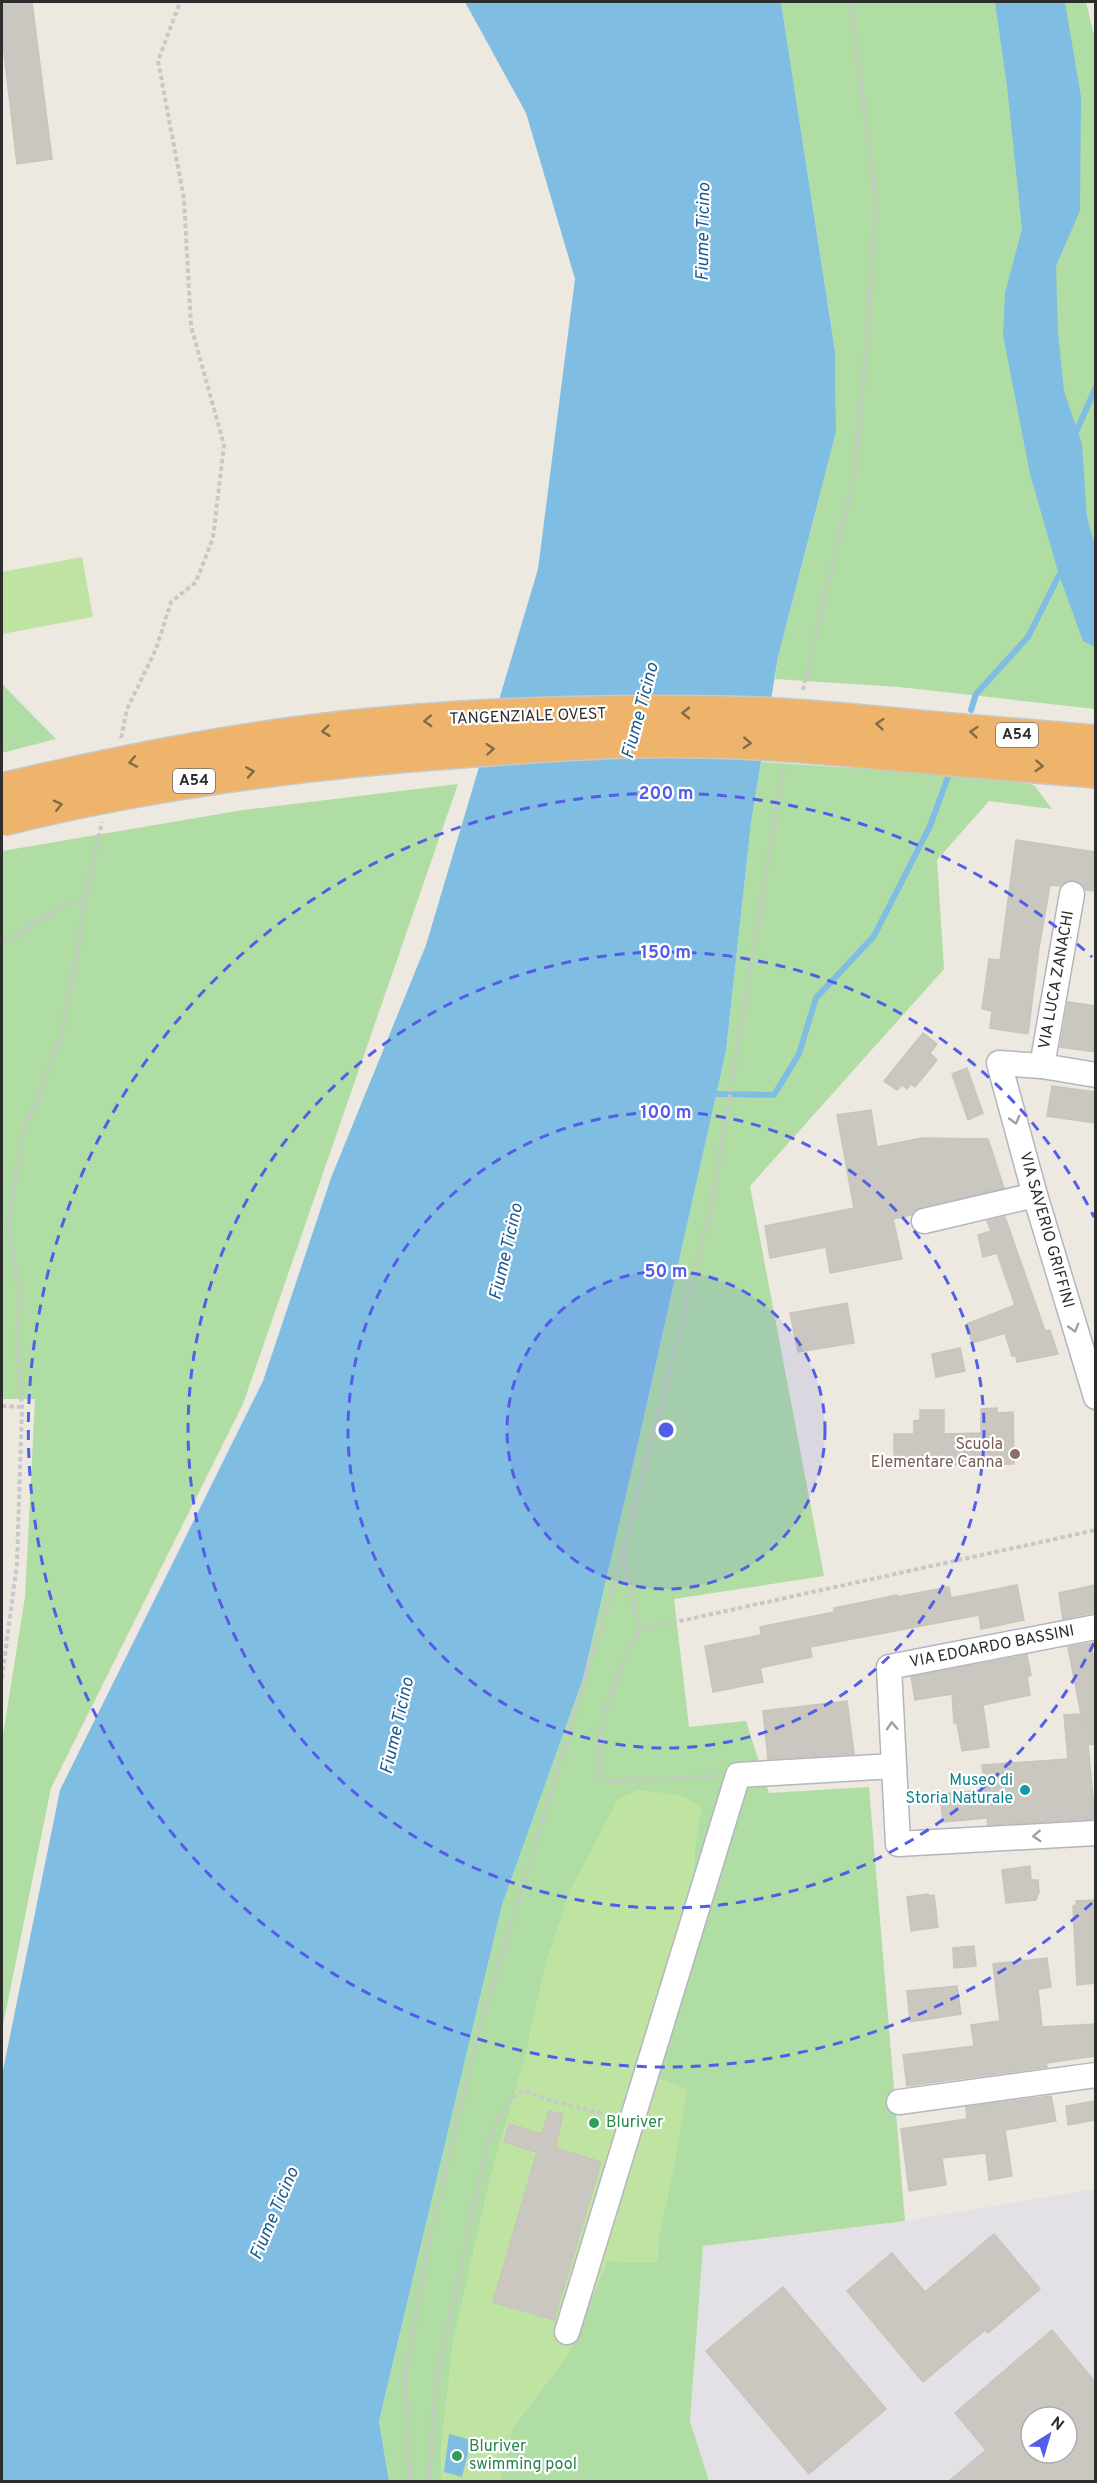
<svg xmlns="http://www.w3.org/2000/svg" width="1097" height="2483" font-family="Overpass,sans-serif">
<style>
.industrial{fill:#e3e1e6;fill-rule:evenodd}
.green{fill:#b0dda4}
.pitch{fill:#bfe3a1}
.water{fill:#80bde3}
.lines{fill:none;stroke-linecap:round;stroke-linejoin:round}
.stream{stroke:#80bde3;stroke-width:6}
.building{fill:#c9c7bf;stroke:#c8c5bb;stroke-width:1.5;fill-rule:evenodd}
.minor-casing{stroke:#b4b5bf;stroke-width:27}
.highway-casing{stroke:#c8c8c8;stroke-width:36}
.path{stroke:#c8c8c8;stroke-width:4;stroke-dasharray:4.5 3;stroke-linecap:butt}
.minor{stroke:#fff;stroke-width:24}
.highway{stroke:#eeb46b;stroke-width:33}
.highway-bridge-casing{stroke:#c8c8c8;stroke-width:36;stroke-linecap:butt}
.highway-bridge{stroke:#eeb46b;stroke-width:33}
.oneway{stroke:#846a49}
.oneway2{stroke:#a0a0a0}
.ring{fill:none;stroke:#535de8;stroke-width:3;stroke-dasharray:10 8}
.education-dot{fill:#8d6e63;stroke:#fff;stroke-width:2}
.culture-dot{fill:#0f9aa8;stroke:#fff;stroke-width:2}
.leisure-dot{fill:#2e9e5b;stroke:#fff;stroke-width:2}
.labels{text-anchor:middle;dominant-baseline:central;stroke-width:4.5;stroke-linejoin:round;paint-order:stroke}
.shield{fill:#fff;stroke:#6c6c6c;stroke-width:1.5}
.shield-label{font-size:15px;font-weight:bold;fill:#2d2d2d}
.street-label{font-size:16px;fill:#2d2d2d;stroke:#fff}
.education-label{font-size:16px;fill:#785e54;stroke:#fff;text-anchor:end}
.culture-label{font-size:16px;fill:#0d838f;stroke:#fff;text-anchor:end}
.leisure-label{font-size:16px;fill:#27864d;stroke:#fff;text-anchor:start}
.water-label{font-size:18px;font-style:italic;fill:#1c5b92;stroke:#fff}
.centre{fill:#535de8;stroke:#fff;stroke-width:3}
.ring-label{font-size:18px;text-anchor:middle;font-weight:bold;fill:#535de8;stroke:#fff;stroke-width:4.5;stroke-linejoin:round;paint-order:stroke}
</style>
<rect width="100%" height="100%" fill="#ede9e1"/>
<path class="industrial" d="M1095,2189V2481H709L690,2421L703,2246L905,2221ZM1031,2417H1067V2453H1031Z"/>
<g class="green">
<polygon points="781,2 1086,2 1096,43 1095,709 899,687 775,679 778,657 836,432 835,351"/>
<polygon points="2,684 56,739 2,753"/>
<polygon points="761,762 1001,778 1034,785 1052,809 989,801 937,860 944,969 750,1186 824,1576 674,1599 689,1727 746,1721 769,1793 869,1787 905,2221 703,2246 690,2421 709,2481 499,2481 513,2427 569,2353 607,2261 657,2262 659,2232 676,2156 652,2076 692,1889 696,1837 701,1806 572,1887 546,1964 525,2058 490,2180 453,2344 441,2453 442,2481 389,2481 379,2421 502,1905 583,1679 639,1439 726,1051 751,823"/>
<polygon points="458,784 243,1404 51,1788 2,2030 2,1741 25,1597 35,1399 2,1399 2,851 243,810"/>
</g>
<g class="pitch">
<polygon points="82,557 93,617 2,634 2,572"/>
<polygon points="638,1790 679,1795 701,1806 696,1837 692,1889 653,2076 687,2089 676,2156 659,2232 657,2262 607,2261 569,2353 513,2427 499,2481 442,2482 441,2453 453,2344 490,2180 525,2058 546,1964 572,1887 618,1799"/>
</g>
<g class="water">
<polygon points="465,2 781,2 835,351 836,432 778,657 751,823 726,1051 639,1439 583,1679 502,1905 379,2421 389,2481 2,2482 2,2075 60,1790 263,1381 331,1178 426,945 538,569 575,279 526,113"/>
<polygon points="995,2 1065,2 1081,97 1080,211 1056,266 1058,333 1064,391 1082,444 1087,517 1095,546 1095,647 1083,641 1059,575 1030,474 1003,335 1005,293 1022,229 1007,86"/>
<polygon points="449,2434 471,2440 462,2477 444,2472"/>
</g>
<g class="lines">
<g class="stream">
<polyline points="1077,430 1096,387"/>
<polyline points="971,710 976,694 1028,637 1059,575"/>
<polyline points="716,1094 774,1095 799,1054 816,998 874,936 930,826 950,771"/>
</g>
</g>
<g class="building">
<polygon points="2,2 32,2 52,159 17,164 2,36"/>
<polygon points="1016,840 1095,852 1095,891 1086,890 1082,884 1074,880 1067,881 1060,886 1050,885 1039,948 1028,1034 990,1028 992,1011 982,1009 989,959 1000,960"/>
<polygon points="1068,1002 1095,1006 1095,1052 1060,1047"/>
<polygon points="923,1033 937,1044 930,1053 937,1060 915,1087 911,1084 907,1089 902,1085 897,1090 884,1081"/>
<polygon points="967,1068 983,1113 968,1120 952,1074"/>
<polygon points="1052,1086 1095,1092 1095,1123 1047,1116"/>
<polygon points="871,1110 877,1147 922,1138 988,1139 1004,1188 921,1207 911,1215 893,1219 902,1259 830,1273 826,1247 770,1258 765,1226 854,1208 837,1115"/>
<polygon points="1005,1217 1045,1331 1050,1330 1058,1354 1017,1362 1016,1356 1012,1356 1005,1333 972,1343 967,1324 1015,1305 997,1253 983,1257 978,1235 991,1231 987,1221"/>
<polygon points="847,1303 854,1343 798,1352 790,1313"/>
<polygon points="960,1348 965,1371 936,1377 932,1354"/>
<polygon points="997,1408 997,1413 1013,1412 1014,1464 894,1466 894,1434 914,1434 914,1421 920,1420 920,1410 944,1410 944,1434 981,1433 981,1409"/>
<polygon points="1017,1585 1024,1620 981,1629 979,1615 810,1647 812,1657 760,1668 763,1682 713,1692 705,1646 761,1635 760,1627 834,1612 834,1608 897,1595 897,1597 949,1587 951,1598"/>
<polygon points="1095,1585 1095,1612 1063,1619 1059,1593"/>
<polygon points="1091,1643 1095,1666 1095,1744 1088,1745 1095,1819 988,1825 987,1818 943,1822 940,1794 984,1790 982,1765 1068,1759 1064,1715 1080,1714 1083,1725 1068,1647"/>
<polygon points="1027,1655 1031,1675 1027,1677 1030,1695 983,1705 989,1747 962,1751 957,1723 954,1723 952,1694 915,1700 911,1677"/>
<polygon points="847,1701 854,1754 768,1759 763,1711"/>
<polygon points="1030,1866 1031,1880 1038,1880 1039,1892 1036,1900 1006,1903 1002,1870"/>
<polygon points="928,1894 928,1896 934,1895 938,1927 911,1931 907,1897"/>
<polygon points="1094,1900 1095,1983 1077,1985 1073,1906 1076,1905 1076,1901"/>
<polygon points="974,1946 976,1966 954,1968 953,1948"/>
<polygon points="1047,1958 1051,1987 1038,1989 1042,2027 1094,2024 1095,2056 1046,2063 1047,2067 907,2086 903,2055 974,2046 971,2025 1000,2021 993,1964"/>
<polygon points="957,1986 961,2014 910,2022 907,1991"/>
<polygon points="1051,2096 1056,2121 1005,2130 1012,2176 989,2180 986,2153 942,2158 946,2185 909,2191 901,2129 967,2119 966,2107"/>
<polygon points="1095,2101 1095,2120 1068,2125 1066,2106"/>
<polygon points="549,2111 563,2114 555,2148 601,2162 554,2320 493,2302 537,2152 504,2142 509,2124 542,2134"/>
<polygon points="994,2234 1040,2289 988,2333 985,2330 923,2382 847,2291 892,2253 925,2292"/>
<polygon points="783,2287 886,2409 809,2474 706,2351"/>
<path d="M1052,2330L1095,2382V2481H949L986,2450L955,2413ZM1031,2417H1067V2453H1031Z"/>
</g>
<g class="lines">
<g class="minor-casing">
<g id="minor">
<polyline points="1042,1066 1072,894"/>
<polyline points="1096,1075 1042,1066 999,1063 1035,1195 1096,1397"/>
<polyline points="924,1221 1035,1195"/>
<polyline points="1096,1627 889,1667 898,1844 1096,1833"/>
<polyline points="899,2102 1096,2075"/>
<polyline points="567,2332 738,1775 894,1766"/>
</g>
</g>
<g class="highway-casing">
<g id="highway">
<polyline points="939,729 1096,742"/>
<polyline points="939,758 1096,771"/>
</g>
</g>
<g class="path">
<polyline points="803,690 854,475 867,339 876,200 850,2"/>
<polyline points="121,738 127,709 156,649 171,602 196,582 213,538 224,445 191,326 184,199 158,61 180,2"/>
<polyline points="2,942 10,940 60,907 85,897"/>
<polyline points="2,1406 22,1407"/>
<polyline points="623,1553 639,1630 1096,1530"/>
<polyline points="639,1630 624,1660 601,1722 600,1782 716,1776"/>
<polyline points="2,1678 17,1563 22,1407 17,1341 20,1295 8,1228 22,1136 61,1037 80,936 85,897 102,822"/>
<polyline points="410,2482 405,2377 429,2240 478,2034 623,1553 712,1203 783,770"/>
<path d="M429,2482L435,2387L487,2144C496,2122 503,2103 524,2090L549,2100L613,2116"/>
</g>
<use href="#minor" class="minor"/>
<use href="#highway" class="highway"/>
<g class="highway-bridge-casing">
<g id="highway-bridge">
<path d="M2,790C127,761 255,735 384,724C496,714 609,711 721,713C794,714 866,722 939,729"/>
<path d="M2,819C152,781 306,762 461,751C541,745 622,739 702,741C781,742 860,751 939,758"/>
</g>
</g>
<use href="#highway-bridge" class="highway-bridge"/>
</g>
<defs><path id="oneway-chevron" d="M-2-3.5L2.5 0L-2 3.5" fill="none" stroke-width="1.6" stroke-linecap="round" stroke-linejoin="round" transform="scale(1.5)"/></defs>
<g class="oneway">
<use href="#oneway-chevron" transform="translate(686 713) rotate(180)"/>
<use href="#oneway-chevron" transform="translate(428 721) rotate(177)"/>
<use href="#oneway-chevron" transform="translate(880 724) rotate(-175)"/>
<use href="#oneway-chevron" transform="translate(326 731) rotate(173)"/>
<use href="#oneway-chevron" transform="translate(974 732) rotate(-175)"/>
<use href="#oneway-chevron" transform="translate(747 743) rotate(3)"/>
<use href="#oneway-chevron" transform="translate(490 749) rotate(-4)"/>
<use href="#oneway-chevron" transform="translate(133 762) rotate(169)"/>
<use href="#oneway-chevron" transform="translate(1039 766) rotate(5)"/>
<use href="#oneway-chevron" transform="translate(250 772) rotate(-9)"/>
<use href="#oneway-chevron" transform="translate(58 805) rotate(-14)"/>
</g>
<g class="oneway2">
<use href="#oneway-chevron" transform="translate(1015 1120) rotate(75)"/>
<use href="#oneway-chevron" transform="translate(1074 1328) rotate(74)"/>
<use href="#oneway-chevron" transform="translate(892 1726) rotate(-93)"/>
<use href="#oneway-chevron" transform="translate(1037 1836) rotate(177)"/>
</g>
<circle cx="666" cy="1430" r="159" fill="#535de8" fill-opacity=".12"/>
<g class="ring">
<circle cx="666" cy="1430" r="159"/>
<circle cx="666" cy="1430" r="318"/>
<path d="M1094 1643A478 478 0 1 1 1094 1217"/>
<path d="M1092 1903A637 637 0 1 1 1092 957"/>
</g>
<circle class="education-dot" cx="1015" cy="1454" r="6"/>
<circle class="culture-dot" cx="1025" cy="1790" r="6"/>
<g class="leisure-dot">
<circle cx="594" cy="2123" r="6"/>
<circle cx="457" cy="2456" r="6"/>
</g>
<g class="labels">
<g class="shield">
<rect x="996" y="723" width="42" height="24" rx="4.5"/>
<rect x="173" y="769" width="42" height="24" rx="4.5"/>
</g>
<g class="shield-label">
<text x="1017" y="735">A54</text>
<text x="194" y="781">A54</text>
</g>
<g class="street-label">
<text transform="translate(528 717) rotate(-2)">TANGENZIALE OVEST</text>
<text transform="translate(1057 980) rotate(-80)">VIA LUCA ZANACHI</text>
<text transform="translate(1046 1230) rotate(74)">VIA SAVERIO GRIFFINI</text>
<text transform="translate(992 1647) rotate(-11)">VIA EDOARDO BASSINI</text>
</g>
<g class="education-label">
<text x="1003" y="1445">Scuola<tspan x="1003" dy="18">Elementare Canna</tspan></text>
</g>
<g class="culture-label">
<text x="1013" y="1781">Museo di<tspan x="1013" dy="18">Storia Naturale</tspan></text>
</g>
<g class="leisure-label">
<text x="606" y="2123">Bluriver</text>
<text x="469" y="2447">Bluriver<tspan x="469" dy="18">swimming pool</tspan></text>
</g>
<g class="water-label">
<text transform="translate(704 232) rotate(-89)">Fiume Ticino</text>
<text transform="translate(641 711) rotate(-75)">Fiume Ticino</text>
<text transform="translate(507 1252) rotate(-77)">Fiume Ticino</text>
<text transform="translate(398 1726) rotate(-77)">Fiume Ticino</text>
<text transform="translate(275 2214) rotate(-67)">Fiume Ticino</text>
</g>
</g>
<circle cx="666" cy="1430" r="9" class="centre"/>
<g class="ring-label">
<text x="666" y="799">200 m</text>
<text x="666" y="958">150 m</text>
<text x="666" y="1118">100 m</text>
<text x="666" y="1277">50 m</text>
</g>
<rect width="1097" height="2483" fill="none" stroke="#2d2d2d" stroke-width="6"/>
<g transform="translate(1049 2435) rotate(37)"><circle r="28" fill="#ffffff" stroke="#ababab" stroke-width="1.5"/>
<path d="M0-4.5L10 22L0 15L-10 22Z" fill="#535de8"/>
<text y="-9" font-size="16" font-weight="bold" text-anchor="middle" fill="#2d2d2d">N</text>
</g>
</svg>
